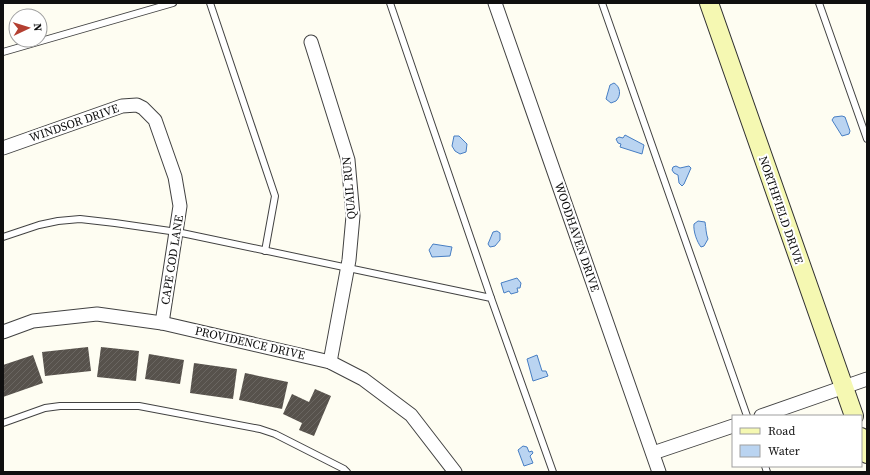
<svg xmlns="http://www.w3.org/2000/svg" width="870" height="475" font-family="'Source Serif 4',serif">
<style>
.water{fill:#bad4f1;stroke:#477ec3}
.building{fill:url(#building-hatch)}
.lines{fill:none;stroke-linecap:round;stroke-linejoin:round}
.lane-casing{stroke:#424242;stroke-width:8}
.street-casing{stroke:#424242;stroke-width:15}
.secondary-casing{stroke:#313131;stroke-width:20}
.lane{stroke:#fff;stroke-width:6}
.street{stroke:#fff;stroke-width:13}
.secondary{stroke:#f5f8b2;stroke-width:18}
.labels{text-anchor:middle;dominant-baseline:central;stroke-width:4;stroke-linejoin:round;paint-order:stroke}
.street-label{font-size:12px;fill:#0f0f0f;stroke:#fff}
</style>
<defs>
<pattern id="building-hatch" width="6" height="6" patternUnits="userSpaceOnUse"><rect width="6" height="6" fill="#57524c"/><path d="M-1 1l2-2M0 6l6-6M5 7l2-2" fill="none" stroke="#6a6661"/></pattern>
</defs>
<rect width="100%" height="100%" fill="#fefdf2"/>
<g class="water">
<path d="M614,83C621,87 621,96 616,101L611,103L606,99L610,85Z"/>
<polygon points="842,116 845,117 850,131 849,134 842,136 832,120 834,117"/>
<polygon points="625,135 644,145 642,154 620,147 621,144 618,143 616,139 619,137 623,138"/>
<polygon points="454,136 459,136 467,144 466,152 460,154 455,151 452,146"/>
<polygon points="676,166 680,168 689,166 691,168 684,184 682,186 679,183 678,175 674,173 672,170 673,167"/>
<path d="M698,221L705,222C706,228 706,234 708,239L704,246L701,247C697,242 693,231 694,224Z"/>
<polygon points="497,231 500,233 500,240 495,246 490,247 488,244 493,232"/>
<polygon points="433,244 452,247 450,256 432,257 429,250"/>
<polygon points="517,278 521,283 520,288 517,288 518,292 511,294 509,291 504,293 501,283"/>
<polygon points="537,355 542,371 546,371 548,376 533,381 527,359"/>
<polygon points="523,446 527,447 529,452 532,451 533,453 530,456 533,463 524,466 518,450"/>
</g>
<g class="building">
<polygon points="88,347 91,371 45,376 42,352"/>
<polygon points="101,347 139,351 136,381 97,377"/>
<polygon points="149,354 184,360 180,384 145,379"/>
<polygon points="33,355 43,383 3,397 3,365"/>
<polygon points="194,363 237,369 233,399 190,393"/>
<polygon points="245,373 288,382 282,409 239,400"/>
<polygon points="315,389 331,396 314,436 299,430 302,423 283,414 292,394 309,402"/>
</g>
<g class="lines">
<g class="lane-casing">
<g id="lane">
<polyline points="210,3 275,196 265,251"/>
<polyline points="390,3 491,298"/>
<polyline points="602,3 747,416"/>
<polyline points="819,3 867,139"/>
<polyline points="3,52 173,3"/>
<polyline points="3,237 39,225 58,221 80,219 115,223 177,232 491,298 553,472"/>
<polyline points="3,423 45,408 60,406 139,406 260,429 275,434 344,469 347,472"/>
<polyline points="765,466 767,472"/>
</g>
</g>
<g class="street-casing">
<g id="street">
<polyline points="495,3 659,472"/>
<polyline points="311,42 348,160 353,216 349,260 330,362"/>
<polyline points="3,148 122,106 137,105 143,108 155,120 175,177 180,206 162,323"/>
<polyline points="3,332 33,321 97,314 162,323 330,362 363,379 411,415 455,472"/>
<polyline points="761,416 867,379"/>
<polyline points="653,453 733,426"/>
</g>
</g>
<g class="secondary-casing">
<g id="secondary">
<polyline points="709,3 854,416"/>
<polyline points="861,437 867,454"/>
</g>
</g>
<use href="#lane" class="lane"/>
<use href="#street" class="street"/>
<use href="#secondary" class="secondary"/>
</g>
<g class="labels">
<g class="street-label">
<text transform="translate(74 123) rotate(-19)">WINDSOR DRIVE</text>
<text transform="translate(349 188) rotate(-95)">QUAIL RUN</text>
<text transform="translate(781 210) rotate(71)">NORTHFIELD DRIVE</text>
<text transform="translate(577 237) rotate(71)">WOODHAVEN DRIVE</text>
<text transform="translate(172 260) rotate(-81)">CAPE COD LANE</text>
<text transform="translate(250 343) rotate(13)">PROVIDENCE DRIVE</text>
</g>
</g>
<rect width="870" height="475" fill="none" stroke="#0f0f0f" stroke-width="8"/>
<rect x="732" y="415" width="130" height="52" fill="#ffffff" stroke="#9f9f9f"/>
<rect x="740" y="428" width="20" height="6" fill="#f5f8b2" stroke="#9f9f9f"/>
<text x="768" y="435" font-size="12" fill="#0f0f0f">Road</text>
<rect x="740" y="445" width="20" height="12" fill="#bad4f1" stroke="#9f9f9f"/>
<text x="768" y="455" font-size="12" fill="#0f0f0f">Water</text>
<g transform="translate(28 28) rotate(86)"><circle r="19" fill="#ffffff" stroke="#9f9f9f"/>
<path d="M0-3L7 15L0 10L-7 15Z" fill="#b43f31"/>
<text y="-6" font-size="11" font-weight="bold" text-anchor="middle" fill="#0f0f0f">N</text>
</g>
</svg>
